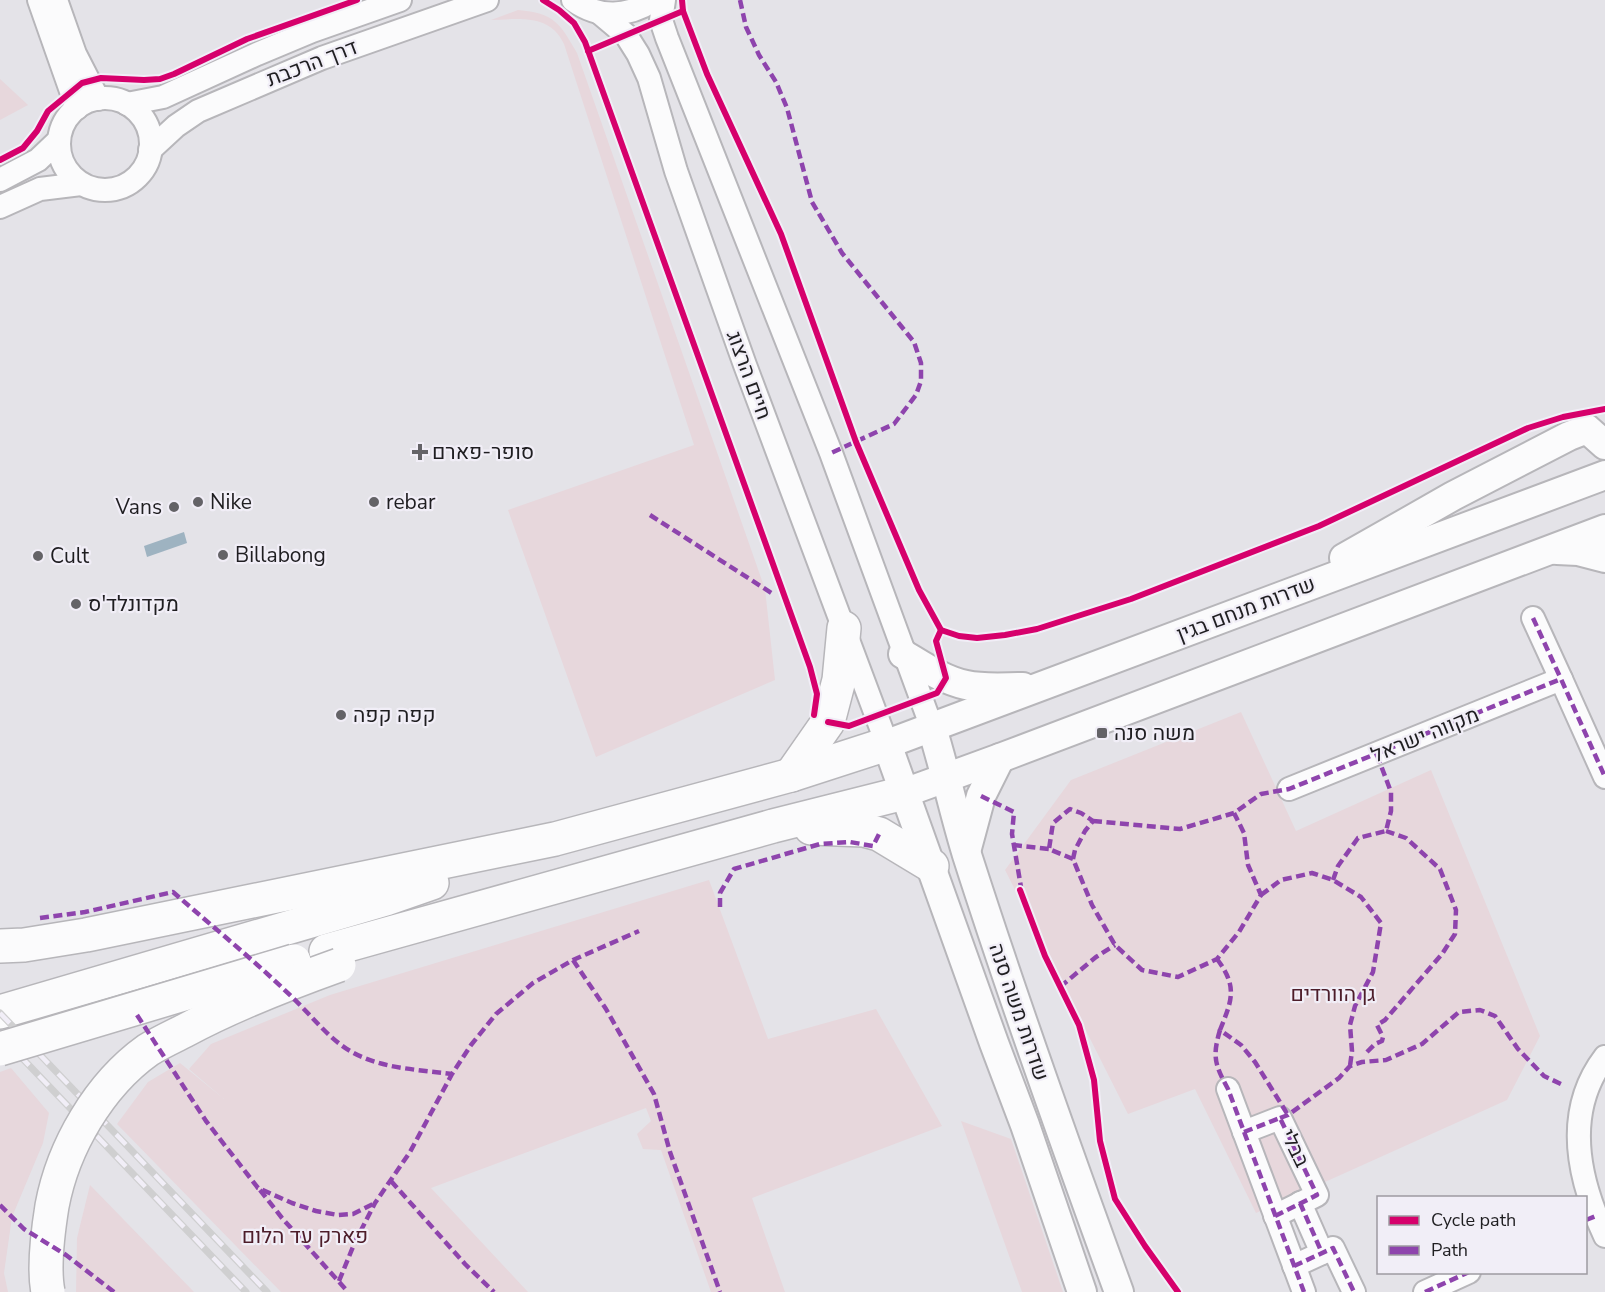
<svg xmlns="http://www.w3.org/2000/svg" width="1605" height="1292" font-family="'Nunito Sans',Heebo,sans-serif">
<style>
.green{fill:#e7d7dc}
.water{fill:#9eb3c1}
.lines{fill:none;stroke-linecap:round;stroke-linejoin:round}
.minor-casing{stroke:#b7b6ba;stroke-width:26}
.major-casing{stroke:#b7b6ba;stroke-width:32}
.highway-casing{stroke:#b7b6ba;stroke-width:36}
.minor{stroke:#fbfbfc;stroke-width:22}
.major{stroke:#fbfbfc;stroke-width:28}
.highway{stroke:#fbfbfc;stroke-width:33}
.rail-casing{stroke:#cfcfd0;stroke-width:7}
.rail{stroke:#f1eef7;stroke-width:4.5;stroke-dasharray:14;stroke-linecap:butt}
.highway-bridge-casing{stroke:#b7b6ba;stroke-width:36;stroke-linecap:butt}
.highway-bridge{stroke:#fbfbfc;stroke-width:33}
.quiet{stroke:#8e44ad;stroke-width:4.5;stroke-dasharray:9 4.5;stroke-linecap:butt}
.cycleway-casing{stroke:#f1eef7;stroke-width:10}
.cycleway{stroke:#d6006c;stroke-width:6}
.poi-dot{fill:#646367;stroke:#f1eef7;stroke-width:2}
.labels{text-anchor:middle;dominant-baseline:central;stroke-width:4.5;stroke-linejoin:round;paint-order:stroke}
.street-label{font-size:21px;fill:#1f1e21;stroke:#f1eef7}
.poi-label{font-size:21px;fill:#1f1e21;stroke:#f1eef7;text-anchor:start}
.park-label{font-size:21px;fill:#4d1d2a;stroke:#f1eef7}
</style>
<rect width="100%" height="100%" fill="#e4e3e8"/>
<g class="green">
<path d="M518,10C554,13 560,23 577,53L765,589L775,680L596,757L508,510L694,445L564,44C550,14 520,19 491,20Z"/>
<polygon points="0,79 28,105 0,120"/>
<polygon points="1241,712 1296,831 1431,770 1540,1036 1507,1100 1256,1213 1195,1089 1128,1114 1005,870 1071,780"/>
<polygon points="709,880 768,1039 876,1009 942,1126 752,1198 785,1292 711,1292 661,1150 643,1149 637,1134 651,1121 646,1108 431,1188 528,1292 281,1292 117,1124 148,1082 180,1063 224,1099 189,1069 211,1044 330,995"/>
<polygon points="11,1068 49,1113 43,1143 12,1217 4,1273 8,1292 0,1292 0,1072"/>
<polygon points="961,1121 1011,1139 1063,1292 1022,1292"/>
<polygon points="90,1185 194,1292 76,1292 77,1238"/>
</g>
<polygon class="water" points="184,532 187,543 147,557 144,546"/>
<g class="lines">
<g class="minor-casing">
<g id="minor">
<polyline points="39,0 77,108"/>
<polyline points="56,0 75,54 98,99"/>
<path d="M573,0C599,19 628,17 654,0"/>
<polyline points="664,0 661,20 667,38 831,453 932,728"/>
<polyline points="601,14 626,35 638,54 649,78 676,171 745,365 887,744"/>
<circle cx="105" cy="144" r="46"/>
<polyline points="127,104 163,97 257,54 312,31 400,0"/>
<polyline points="150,150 176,126 198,111 322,58 487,0"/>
<polyline points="0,180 38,160 59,140"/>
<polyline points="0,207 40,189 81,184"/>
<polyline points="1533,618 1561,679"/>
<polyline points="1289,789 1561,679 1605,777"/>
<path d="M1605,1057C1563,1112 1578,1179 1605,1236"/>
<polyline points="1228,1089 1304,1292"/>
<polyline points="1244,1132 1280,1118 1317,1195 1275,1216"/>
<polyline points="1300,1203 1322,1253"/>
<polyline points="1294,1266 1333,1248 1354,1292"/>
<polyline points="1425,1292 1469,1272"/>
</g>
</g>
<g class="major-casing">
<g id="major">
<polyline points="1557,550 1578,551 1605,558"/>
<polyline points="1344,558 1453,496 1569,436 1587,429 1605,445"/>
<path d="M903,654C923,666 943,680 966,685C984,689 1005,687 1023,687"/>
<path d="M932,728C945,770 954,813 967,855C1014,1002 1066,1147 1119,1292"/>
<polyline points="904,793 1000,758 1605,529"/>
<polyline points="967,848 981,796 1000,758"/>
<polyline points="1082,1292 1025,1125 994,1043 887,744 1605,475"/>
</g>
</g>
<g class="highway-casing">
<g id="highway">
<polyline points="791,775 828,722 839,680 844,628"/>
<polyline points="811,828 864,830 879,834 932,866"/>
<polyline points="0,946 24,945 86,935 555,839 791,775 887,744"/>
<polyline points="326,951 773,826 904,793"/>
<polyline points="0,1012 386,899 432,883"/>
</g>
</g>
<use href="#minor" class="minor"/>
<use href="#major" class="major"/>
<use href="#highway" class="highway"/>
<g class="rail-casing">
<g id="rail">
<polyline points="0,1013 267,1292"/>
<polyline points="0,1035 246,1292"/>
</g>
</g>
<use href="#rail" class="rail"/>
<g class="highway-bridge-casing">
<g id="highway-bridge">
<polyline points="0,1049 294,961"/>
<path d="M48,1292C43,1267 48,1231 52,1206C63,1147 99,1085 148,1050C159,1043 172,1037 184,1031C234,1004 286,984 339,965"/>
</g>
</g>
<use href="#highway-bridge" class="highway-bridge"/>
<g class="quiet">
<polyline points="740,0 746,27 759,55 776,82 787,108 812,202 842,253 914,342 921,363 921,381 916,395 894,424 831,453"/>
<polyline points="650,515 773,594"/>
<polyline points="1533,618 1561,679"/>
<polyline points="981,796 1014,812 1012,834 1022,893"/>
<polyline points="1093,821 1180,829 1234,813 1261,794 1289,789 1561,679 1605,777"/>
<polyline points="1013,845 1049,849"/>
<polyline points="1073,859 1049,849 1053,823 1070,809 1081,813 1093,821 1085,831 1075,850 1073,859 1092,905 1115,945 1142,970 1178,977 1217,959 1239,932 1261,895 1248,865 1244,833 1234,813"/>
<polyline points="1333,880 1338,866 1358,838 1386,831 1391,811 1391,792 1377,755"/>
<polyline points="1261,895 1281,880 1312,873 1333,880 1361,897 1381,923 1373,972 1355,1006 1350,1025 1352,1051 1350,1066"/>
<polyline points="720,907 720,893 734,869 820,844 850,842 873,846 879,834"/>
<path d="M40,918L85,912L173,892C213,927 255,961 293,998C315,1019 333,1045 362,1057C389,1069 422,1070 452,1074"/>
<path d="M1217,959C1238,987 1232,1000 1220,1030L1241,1045L1255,1062L1288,1115"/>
<polyline points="573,960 606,1009 654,1094 670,1152 720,1292"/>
<polyline points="1060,987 1096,957 1115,945"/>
<polyline points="137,1015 206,1121 258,1188 292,1203 316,1211 338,1215 353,1214 375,1203"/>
<path d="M1220,1030C1212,1057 1215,1065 1228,1089L1304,1292"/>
<polyline points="1367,1052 1375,1044 1382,1041 1383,1037 1377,1025 1385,1020 1442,954 1455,934 1456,910 1440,869 1406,838 1386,831"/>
<polyline points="1280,1118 1288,1115 1339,1078 1350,1066 1362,1062 1386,1060 1422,1044 1459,1012 1480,1010 1495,1016 1518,1049 1544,1076 1563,1085"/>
<polyline points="1244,1132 1280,1118 1317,1195 1275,1216"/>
<polyline points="391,1181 465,1264 494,1292"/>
<polyline points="260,1190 282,1218 348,1292"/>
<polyline points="1300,1203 1322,1253"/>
<polyline points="0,1205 24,1229 66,1255 114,1292"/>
<polyline points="1586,1220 1596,1216"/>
<polyline points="1294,1266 1333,1248 1354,1292"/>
<polyline points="339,1281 355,1242 375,1203 410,1152 452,1074 471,1045 496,1014 533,983 573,960 639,931"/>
<polyline points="1425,1292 1469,1272"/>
</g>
<g class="cycleway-casing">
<g id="cycleway">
<polyline points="543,0 559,10 574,23 585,42 810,667 817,694 814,715"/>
<polyline points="682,0 683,11 707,74 781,234 856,442 919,590 941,630 959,636 977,638 1005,635 1037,629 1131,599 1319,526 1528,428 1563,417 1605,409"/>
<polyline points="588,51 683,11"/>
<polyline points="0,160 23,148 37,131 48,111 82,83 101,78 144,80 160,79 174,74 247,39 357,0"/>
<polyline points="828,722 849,726 937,693 946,678 936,641 941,630"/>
<polyline points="1020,890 1045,956 1079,1025 1094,1080 1100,1141 1115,1199 1145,1246 1178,1292"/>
</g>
</g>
<use href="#cycleway" class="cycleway"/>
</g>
<g class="poi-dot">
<path d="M417 443h6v6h6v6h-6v6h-6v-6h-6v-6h6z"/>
<circle cx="198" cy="502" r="6"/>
<circle cx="374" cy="502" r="6"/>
<circle cx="174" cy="507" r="6"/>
<circle cx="223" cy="555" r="6"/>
<circle cx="38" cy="556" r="6"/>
<circle cx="76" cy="604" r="6"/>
<circle cx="341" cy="715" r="6"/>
<rect x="1096" y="727" width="12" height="12" rx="3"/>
</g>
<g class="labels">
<g class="street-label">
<text transform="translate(312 63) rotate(-21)">דרך הרכבת</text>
<text transform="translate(749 375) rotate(70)">חיים הרצוג</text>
<text transform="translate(1246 609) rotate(-21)">שדרות מנחם בגין</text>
<text transform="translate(1425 735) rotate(-22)">מקווה ישראל</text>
<text transform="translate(1019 1012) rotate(71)">שדרות משה סנה</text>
<text transform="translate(1295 1148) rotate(64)">בבלי</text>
</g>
<g class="poi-label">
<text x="432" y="452">סופר-פארם</text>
<text x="210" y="502">Nike</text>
<text x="386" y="502">rebar</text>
<text x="162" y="507" text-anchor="end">Vans</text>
<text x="235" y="555">Billabong</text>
<text x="50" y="556">Cult</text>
<text x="88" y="604">מקדונלד'ס</text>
<text x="353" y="715">קפה קפה</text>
<text x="1114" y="733">משה סנה</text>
</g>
<g class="park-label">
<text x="1333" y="994">גן הוורדים</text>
<text x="305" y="1236">פארק עד הלום</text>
</g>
</g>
<rect x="1377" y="1196" width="210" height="78" fill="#f1eef7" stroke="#9d9ba1" stroke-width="1.5"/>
<rect x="1389" y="1216" width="30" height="9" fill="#d6006c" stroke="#9d9ba1" stroke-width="1.5"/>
<text x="1431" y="1226" font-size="18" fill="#1f1e21">Cycle path</text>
<rect x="1389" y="1246" width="30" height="9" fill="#8e44ad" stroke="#9d9ba1" stroke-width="1.5"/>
<text x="1431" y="1256" font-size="18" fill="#1f1e21">Path</text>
</svg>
